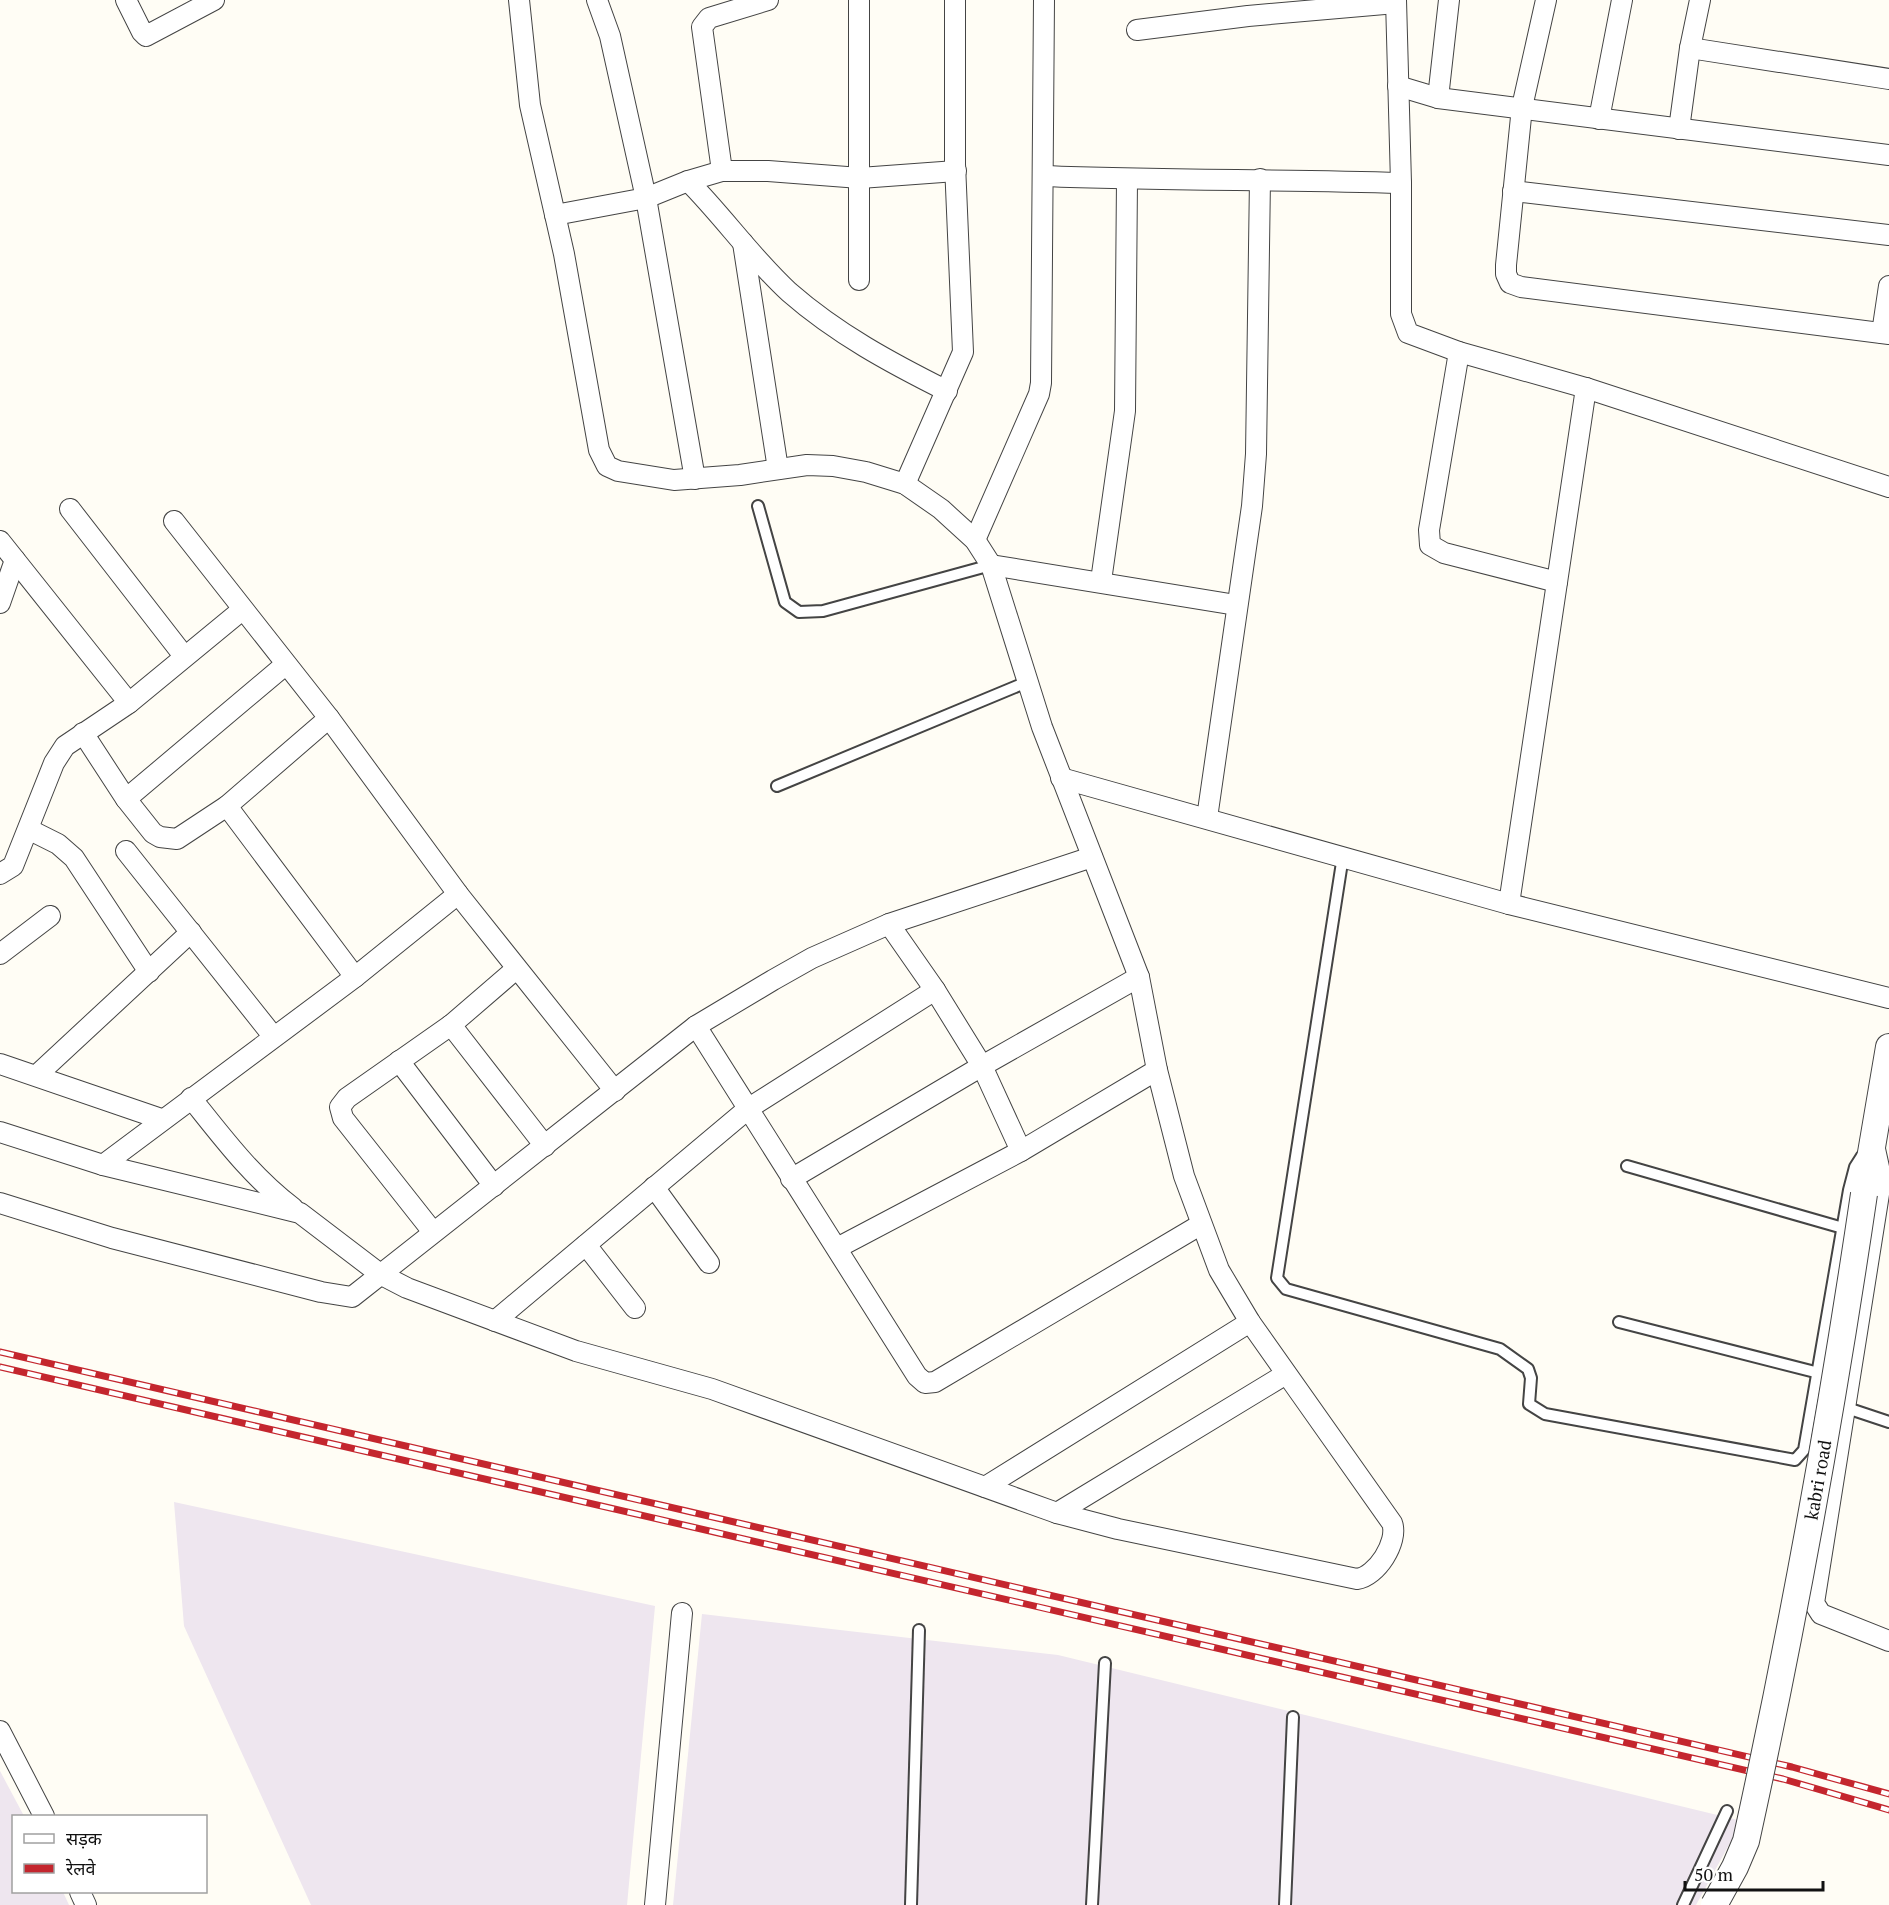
<svg xmlns="http://www.w3.org/2000/svg" width="1889" height="1905" font-family="'PT Serif','Noto Sans Devanagari',serif">
<style>
.industrial{fill:#eee6ef}
.lines{fill:none;stroke-linecap:round;stroke-linejoin:round}
.service-casing{stroke:#444;stroke-width:14}
.minor-casing{stroke:#444;stroke-width:22}
.tertiary-casing{stroke:#444;stroke-width:28}
.service{stroke:#fff;stroke-width:10}
.minor{stroke:#fff;stroke-width:20}
.tertiary{stroke:#fff;stroke-width:26}
.rail-casing{stroke:#c4262e;stroke-width:7}
.rail{stroke:#fff;stroke-width:4.5;stroke-dasharray:14;stroke-linecap:butt}
.tertiary-bridge-casing{stroke:#444;stroke-width:28;stroke-linecap:butt}
.tertiary-bridge{stroke:#fff;stroke-width:26}
.labels{text-anchor:middle;dominant-baseline:central;stroke-width:6;stroke-linejoin:round;paint-order:stroke}
.street-label{font-size:18px;fill:#111;stroke:#fff}
</style>
<rect width="100%" height="100%" fill="#fffdf5"/>
<g class="industrial">
<polygon points="174,1502 655,1606 627,1905 311,1905 184,1626"/>
<polygon points="702,1614 1058,1655 1742,1821 1696,1905 673,1905"/>
<polygon points="0,1771 24,1816 14,1816 14,1892 63,1892 69,1905 0,1905"/>
</g>
<g class="lines">
<g class="service-casing">
<g id="service">
<polyline points="758,506 785,602 799,612 823,611 991,565"/>
<polyline points="777,786 1027,682"/>
<polyline points="1343,856 1277,1278 1286,1289 1500,1349 1528,1369 1531,1378 1529,1404 1545,1414 1795,1460 1804,1450 1849,1190 1855,1167 1862,1156"/>
<polyline points="1627,1166 1843,1228"/>
<polyline points="1619,1322 1819,1373"/>
<polyline points="1844,1407 1889,1422"/>
<polyline points="911,1905 919,1630"/>
<polyline points="1092,1905 1105,1663"/>
<polyline points="1285,1905 1293,1717"/>
<polyline points="1683,1905 1727,1811"/>
</g>
</g>
<g class="minor-casing">
<g id="minor">
<polyline points="126,0 142,32 146,36 214,0"/>
<polyline points="597,0 610,36 646,198 695,479"/>
<polyline points="859,0 859,280"/>
<polyline points="1396,0 1401,183 1401,314 1408,333 1459,352 1586,388 1889,487"/>
<polyline points="1546,0 1522,107 1506,265 1506,274 1510,283 1521,287 1889,334"/>
<polyline points="1137,30 1248,16 1396,3"/>
<polyline points="1690,48 1889,79"/>
<polyline points="1398,86 1438,98 1889,155"/>
<polyline points="1438,98 1449,0"/>
<polyline points="1599,119 1622,0"/>
<polyline points="1679,129 1690,48 1700,0"/>
<polyline points="722,171 702,27 709,18 768,0"/>
<path d="M1044,176C1163,181 1282,179 1401,183"/>
<path d="M688,181C723,216 752,258 789,292C837,334 891,363 947,391"/>
<polyline points="1513,191 1889,235"/>
<polyline points="555,215 646,198 688,181 722,171 768,171 860,178 956,171"/>
<polyline points="743,243 778,469"/>
<polyline points="1882,333 1889,286"/>
<polyline points="1459,352 1429,530 1430,545 1444,553 1557,582"/>
<polyline points="905,484 963,352 955,164 955,0"/>
<polyline points="70,509 184,656"/>
<polyline points="174,521 329,718 458,894 615,1091"/>
<polyline points="975,540 1039,394 1041,383 1044,0"/>
<polyline points="0,541 129,703"/>
<polyline points="991,565 1236,605"/>
<polyline points="1101,581 1125,411 1127,180"/>
<polyline points="0,603 15,560"/>
<polyline points="83,733 126,799 153,833 160,837 177,839 227,806 329,718"/>
<polyline points="1061,778 1509,904 1889,998"/>
<polyline points="126,799 285,665"/>
<polyline points="227,806 355,977"/>
<polyline points="1207,818 1252,506 1256,454 1260,179"/>
<polyline points="30,830 58,844 74,858 149,972"/>
<polyline points="126,851 273,1036"/>
<polyline points="0,874 13,866 54,763 65,746 129,703 242,610"/>
<polyline points="1509,904 1586,388"/>
<polyline points="889,924 935,990 982,1066 1021,1151"/>
<polyline points="0,954 50,916"/>
<polyline points="451,1025 545,1146"/>
<polyline points="696,1026 917,1376 925,1383 935,1382 1200,1225"/>
<polyline points="399,1061 494,1186"/>
<polyline points="0,1064 161,1119"/>
<polyline points="37,1075 191,932"/>
<path d="M191,1098C223,1138 252,1177 293,1208"/>
<path d="M0,1132L103,1165L300,1213L380,1274L407,1288L576,1351L712,1389L1057,1513L1118,1529L1357,1579C1376,1577 1399,1542 1392,1523L1250,1322L1219,1270L1184,1176L1157,1070L1139,977L1042,727L991,565L975,540L941,509L905,484L866,472L833,466L807,465L740,475L674,480L618,471L607,466L599,450L564,254L530,105L519,0"/>
<polyline points="1875,1149 1880,1172 1879,1194 1814,1603 1821,1614 1889,1641"/>
<polyline points="103,1165 355,977 458,894"/>
<polyline points="791,1179 982,1066 1139,977"/>
<polyline points="654,1187 709,1263"/>
<polyline points="0,1203 112,1238 321,1292 352,1297 696,1026 773,980 812,958 889,924 1092,857"/>
<polyline points="433,1232 343,1118 340,1107 347,1098 451,1025 516,969"/>
<polyline points="586,1245 635,1308"/>
<polyline points="837,1248 1021,1151 1157,1070"/>
<polyline points="495,1321 749,1108 935,990"/>
<polyline points="985,1487 1250,1322"/>
<polyline points="1057,1513 1286,1374"/>
<polyline points="0,1731 44,1816"/>
<polyline points="80,1892 86,1905"/>
<polyline points="655,1905 682,1613"/>
</g>
</g>
<g class="tertiary-casing">
<polyline id="tertiary" points="1864,1194 1889,1047"/>
</g>
<use href="#service" class="service"/>
<use href="#minor" class="minor"/>
<use href="#tertiary" class="tertiary"/>
<g class="rail-casing">
<g id="rail">
<polyline points="0,1352 1792,1767 1889,1794"/>
<polyline points="0,1367 1783,1779 1889,1810"/>
</g>
</g>
<use href="#rail" class="rail"/>
<g class="tertiary-bridge-casing">
<g id="tertiary-bridge">
<path id="s1" d="M1714,1905L1735,1867L1746,1841C1793,1627 1832,1411 1864,1194"/>
</g>
</g>
<use href="#tertiary-bridge" class="tertiary-bridge"/>
</g>
<g class="labels">
<g class="street-label">
<text stroke="none"><textPath href="#s1" startOffset="440">kabri road</textPath></text>
</g>
</g>
<rect x="12" y="1815" width="195" height="78" fill="#ffffff" stroke="#a0a0a0" stroke-width="1.5"/>
<rect x="24" y="1834" width="30" height="9" fill="#ffffff" stroke="#a0a0a0" stroke-width="1.5"/>
<text x="66" y="1845" font-size="18" fill="#111111">सड़क</text>
<rect x="24" y="1864" width="30" height="9" fill="#c4262e" stroke="#a0a0a0" stroke-width="1.5"/>
<text x="66" y="1875" font-size="18" fill="#111111">रेलवे</text>
<path d="M1685 1881v9h138v-9" fill="none" stroke="#111111" stroke-width="3"/>
<text x="1694" y="1881" font-size="18" fill="#111111" stroke="#ffffff" stroke-width="4.5" paint-order="stroke">50 m</text>
</svg>
